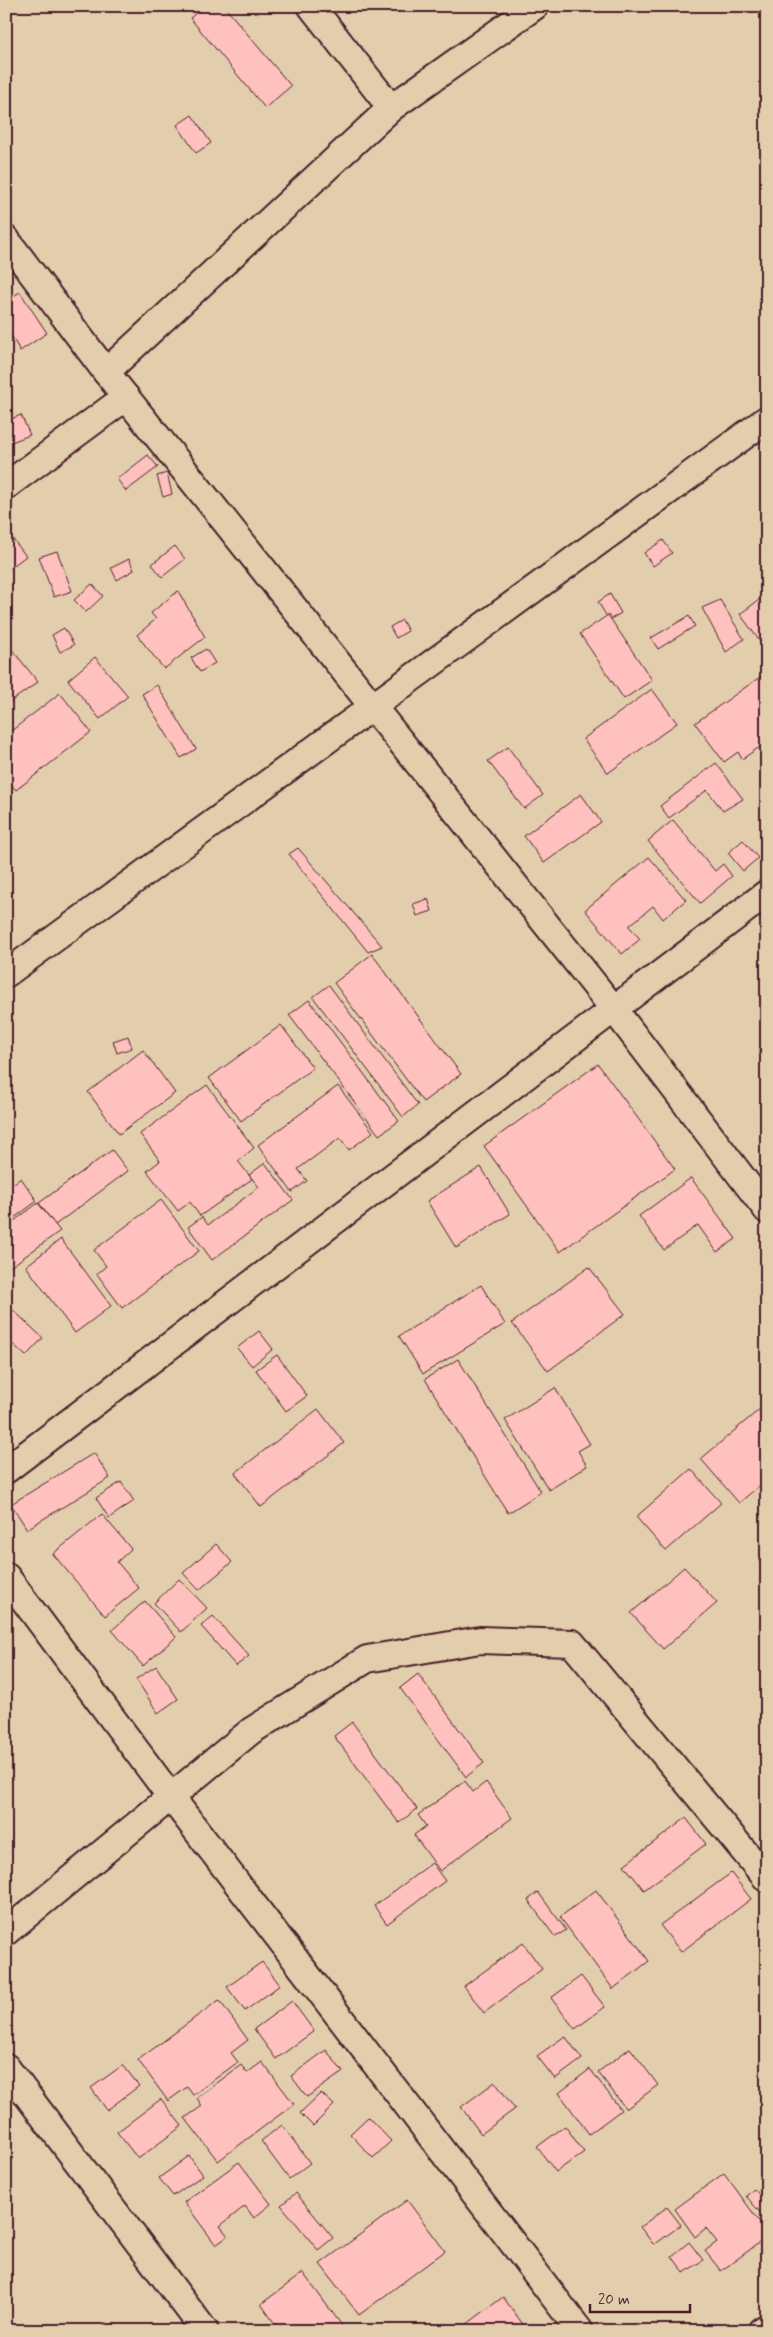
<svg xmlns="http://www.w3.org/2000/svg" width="773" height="2337" font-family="Mynerve,sans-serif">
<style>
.building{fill:#fec1be;stroke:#4a1f2b}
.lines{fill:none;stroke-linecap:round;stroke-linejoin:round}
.minor-casing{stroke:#4a1f2b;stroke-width:30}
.minor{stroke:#e2ceac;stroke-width:26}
</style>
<rect width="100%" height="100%" fill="#e2ceac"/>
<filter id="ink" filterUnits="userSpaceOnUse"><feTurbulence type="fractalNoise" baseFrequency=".02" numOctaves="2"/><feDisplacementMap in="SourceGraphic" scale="10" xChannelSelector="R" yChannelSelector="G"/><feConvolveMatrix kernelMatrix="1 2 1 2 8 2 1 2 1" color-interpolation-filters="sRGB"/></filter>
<g filter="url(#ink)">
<g class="building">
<polygon points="205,6 224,6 291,86 265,108 190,18"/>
<polygon points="192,115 211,143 196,153 177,125"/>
<polygon points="20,292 47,333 20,351 11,335 6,337 6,301"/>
<polygon points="21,415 30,435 6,444 6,421"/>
<polygon points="148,455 158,467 126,491 117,479"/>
<polygon points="167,473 172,494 163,497 157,476"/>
<polygon points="12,538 26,556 6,571 6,543"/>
<polygon points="663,540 672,553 653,566 644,553"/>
<polygon points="175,546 185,559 162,577 152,564"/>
<polygon points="57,551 72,591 54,597 39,557"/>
<polygon points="129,559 134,570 117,580 111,568"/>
<polygon points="92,584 103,596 86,612 74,600"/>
<polygon points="178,591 205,637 164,669 137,635 156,619 151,613"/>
<polygon points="610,594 621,613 609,620 598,602"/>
<polygon points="767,594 767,651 740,614"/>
<polygon points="720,600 744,639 726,652 702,608"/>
<polygon points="608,615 652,680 624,699 580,634"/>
<polygon points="689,616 695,626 658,649 651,638"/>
<polygon points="402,620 408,631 396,638 390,627"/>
<polygon points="64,628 74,645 60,652 52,635"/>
<polygon points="10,647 38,682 6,705 6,649"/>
<polygon points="206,649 215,663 200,672 191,658"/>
<polygon points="95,657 128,696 100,719 68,680"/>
<polygon points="767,672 767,742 742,759 738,752 724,762 695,723"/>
<polygon points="157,685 196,749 181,758 142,694"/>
<polygon points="652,689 677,723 608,773 583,739"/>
<polygon points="60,693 91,732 16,790 6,778 6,735"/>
<polygon points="508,747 543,795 524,809 488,761"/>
<polygon points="716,763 743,799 723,811 707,790 669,818 660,806"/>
<polygon points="581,794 601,822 544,863 524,836"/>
<polygon points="673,820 715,871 723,864 732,876 700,903 648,841"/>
<polygon points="743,840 758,858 743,871 728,853"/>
<polygon points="298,848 382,946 368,952 289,854"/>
<polygon points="649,857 686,900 663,919 653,906 629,926 640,939 622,954 585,910"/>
<polygon points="428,899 432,911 417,916 413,904"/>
<polygon points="372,954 461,1074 423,1102 334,983"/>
<polygon points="329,985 418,1105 403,1117 313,997"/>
<polygon points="309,1000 399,1121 379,1135 289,1015"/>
<polygon points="281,1025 313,1068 241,1121 209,1078"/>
<polygon points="128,1036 132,1048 117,1053 113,1041"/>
<polygon points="143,1050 175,1093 119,1134 88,1092"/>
<polygon points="598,1064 675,1169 560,1252 484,1146"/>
<polygon points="207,1085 254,1148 238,1161 252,1179 200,1216 190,1202 178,1211 147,1171 160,1161 140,1134"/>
<polygon points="338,1086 373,1132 349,1150 340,1138 298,1169 307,1181 292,1192 258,1145"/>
<polygon points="112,1150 128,1171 55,1225 39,1203"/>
<polygon points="265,1163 293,1200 212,1260 188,1227 202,1217 208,1225 259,1187 249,1175"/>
<polygon points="481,1167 510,1214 456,1248 427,1201"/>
<polygon points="21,1178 37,1201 6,1224 6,1189"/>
<polygon points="691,1178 736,1239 717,1252 698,1225 664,1250 639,1216"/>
<polygon points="161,1200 199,1251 122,1308 97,1274 106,1266 94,1250"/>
<polygon points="38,1203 60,1231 6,1270 6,1227"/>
<polygon points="61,1239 111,1306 75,1333 26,1266"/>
<polygon points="589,1267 625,1314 548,1371 512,1323"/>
<polygon points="481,1285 505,1324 423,1374 399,1336"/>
<polygon points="13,1310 43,1338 26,1356 6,1338 6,1317"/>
<polygon points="259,1331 273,1349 252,1366 237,1348"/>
<polygon points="277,1355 307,1396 286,1411 256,1370"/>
<polygon points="458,1359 541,1492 508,1513 425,1379"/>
<polygon points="555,1388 590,1444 578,1451 587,1466 549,1490 505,1420"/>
<polygon points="767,1403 767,1479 739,1503 701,1459"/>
<polygon points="318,1409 344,1443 261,1507 235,1473"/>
<polygon points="94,1453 110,1478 27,1529 11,1504"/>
<polygon points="691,1469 721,1503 666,1551 636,1517"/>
<polygon points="121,1482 134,1501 109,1518 96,1498"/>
<polygon points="102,1514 131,1549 117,1562 139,1588 105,1616 53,1554"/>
<polygon points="216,1544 232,1562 199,1590 183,1573"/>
<polygon points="684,1567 717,1603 663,1649 631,1613"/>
<polygon points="179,1579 207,1608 181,1632 154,1603"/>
<polygon points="145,1601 176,1637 143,1666 112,1630"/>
<polygon points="213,1616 249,1656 236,1666 201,1626"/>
<polygon points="156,1666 178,1699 158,1713 136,1679"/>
<polygon points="418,1674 484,1763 466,1777 400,1688"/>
<polygon points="352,1722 417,1809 399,1823 334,1736"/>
<polygon points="465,1781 473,1792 486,1782 512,1818 440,1871 414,1835 426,1826 418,1815"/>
<polygon points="686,1818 706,1844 644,1890 624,1865"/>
<polygon points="432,1863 445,1881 387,1924 374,1906"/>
<polygon points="731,1873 751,1899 681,1952 660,1925"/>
<polygon points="596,1890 649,1961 613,1989 560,1917"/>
<polygon points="538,1892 566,1930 555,1937 528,1900"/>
<polygon points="523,1943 542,1969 484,2013 464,1986"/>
<polygon points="262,1962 280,1985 245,2011 227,1987"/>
<polygon points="581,1976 605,2007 575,2029 551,1998"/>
<polygon points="219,2000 248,2040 231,2053 238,2062 193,2095 187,2087 168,2101 138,2060"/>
<polygon points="292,2001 314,2031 276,2059 254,2029"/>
<polygon points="565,2036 582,2059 555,2079 537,2056"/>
<polygon points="630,2048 658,2085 626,2109 598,2072"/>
<polygon points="326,2050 343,2072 307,2097 291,2076"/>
<polygon points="262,2062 294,2104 218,2161 185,2118 202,2106 197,2098 241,2065 247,2073"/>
<polygon points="123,2065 139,2086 107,2110 91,2088"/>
<polygon points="590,2069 621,2110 589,2134 559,2093"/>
<polygon points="495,2082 515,2109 481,2134 461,2107"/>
<polygon points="321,2093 334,2105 313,2126 300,2113"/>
<polygon points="161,2099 182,2126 138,2159 117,2132"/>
<polygon points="368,2117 391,2141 373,2158 350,2134"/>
<polygon points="282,2125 310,2163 289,2179 261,2141"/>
<polygon points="565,2126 584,2152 556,2172 537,2147"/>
<polygon points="189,2156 203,2175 173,2196 159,2178"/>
<polygon points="239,2162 271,2204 254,2218 245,2206 220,2226 228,2236 216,2245 184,2202"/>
<polygon points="724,2173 767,2232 767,2237 721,2271 705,2251 717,2242 706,2228 695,2237 675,2209"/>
<polygon points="754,2189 767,2203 767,2215 764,2217 746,2196"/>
<polygon points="296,2193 333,2238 318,2250 281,2205"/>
<polygon points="407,2200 445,2251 359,2315 320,2264"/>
<polygon points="667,2207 681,2225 654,2245 640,2227"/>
<polygon points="689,2242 703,2260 684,2273 672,2256"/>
<polygon points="303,2273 346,2331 280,2331 261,2304"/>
<polygon points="503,2297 528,2331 458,2331"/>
</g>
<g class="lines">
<g class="minor-casing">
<g id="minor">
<polyline points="311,6 391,108"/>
<polyline points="6,239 106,372 613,1008 767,1210"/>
<polyline points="106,372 391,108 535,6"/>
<polyline points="6,486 126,397"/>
<polyline points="6,974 767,419"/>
<polyline points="6,1470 767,893"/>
<polyline points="6,1576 171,1797 580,2331"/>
<polyline points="6,1932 251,1731 367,1659 480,1640 572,1643 767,1879"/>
<polyline points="6,2067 205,2331"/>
<polyline points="761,2331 767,2327"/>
</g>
</g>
<use href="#minor" class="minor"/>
</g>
</g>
<rect width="773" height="2337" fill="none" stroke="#e2ceac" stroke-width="25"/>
<rect x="12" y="12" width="748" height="2312" fill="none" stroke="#4a1f2b" stroke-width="2" filter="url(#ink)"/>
<path d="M590 2304v8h100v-8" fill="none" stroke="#4a1f2b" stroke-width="2.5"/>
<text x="598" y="2304" font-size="15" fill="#4a1f2b" stroke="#e2ceac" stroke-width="4" paint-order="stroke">20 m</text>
</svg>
